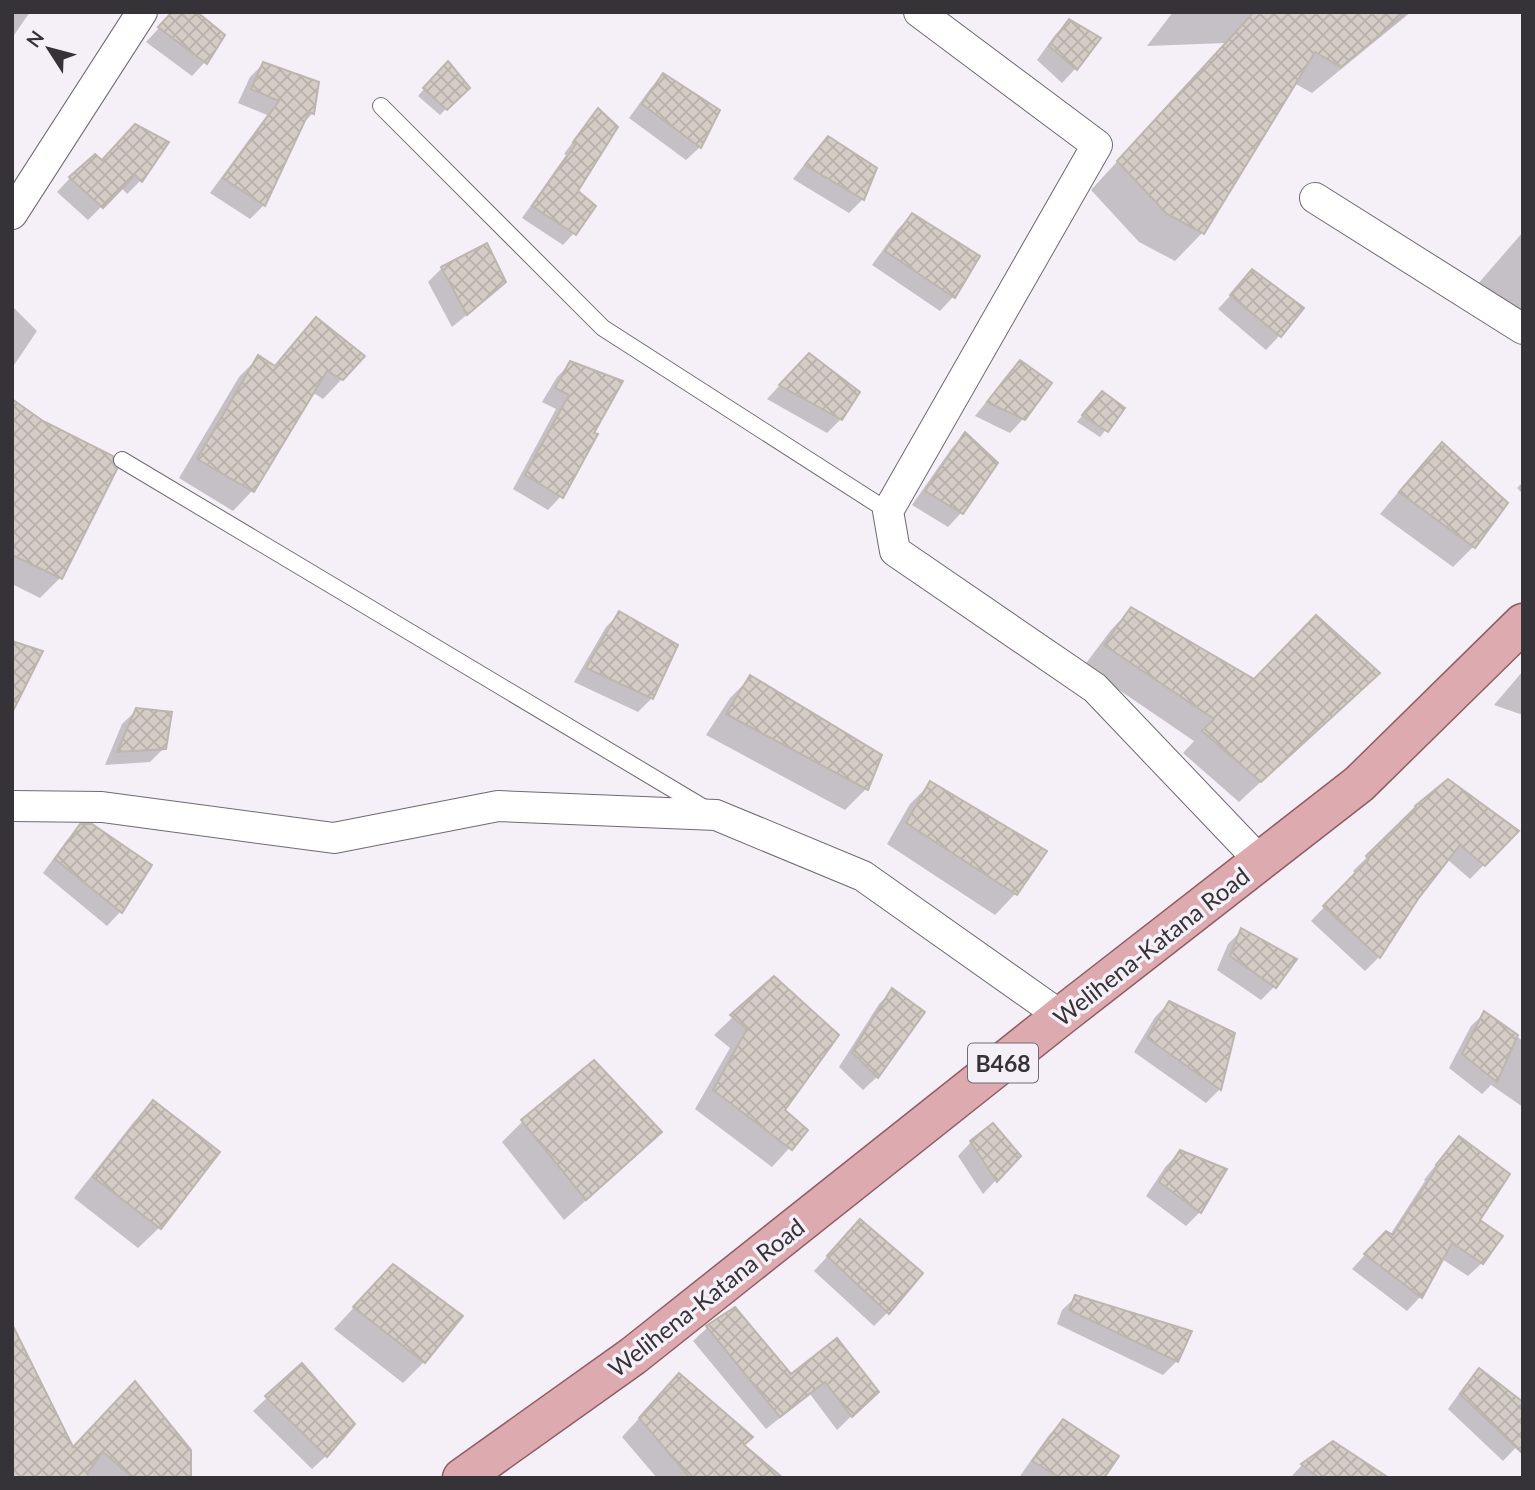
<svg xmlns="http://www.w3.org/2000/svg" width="1535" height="1490" font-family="Lato,sans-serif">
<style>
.shadow{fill:#0003}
.building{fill:url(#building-cross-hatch);stroke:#bdb6af;stroke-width:2}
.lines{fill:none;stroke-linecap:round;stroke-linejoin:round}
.service-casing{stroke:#6f6a71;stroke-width:18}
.minor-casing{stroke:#6f6a71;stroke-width:32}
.primary-casing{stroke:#925c63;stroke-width:41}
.service{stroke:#fff;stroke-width:16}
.minor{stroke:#fff;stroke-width:30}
.primary{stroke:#dcaaaf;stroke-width:38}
.labels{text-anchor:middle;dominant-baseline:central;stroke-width:7;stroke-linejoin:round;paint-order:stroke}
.shield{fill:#f5f0f8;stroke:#6f6c71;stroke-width:2}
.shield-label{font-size:23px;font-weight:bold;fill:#353337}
.street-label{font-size:24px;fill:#353337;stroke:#f5f0f8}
</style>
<defs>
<pattern id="building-cross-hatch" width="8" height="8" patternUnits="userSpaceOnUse" patternTransform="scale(1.75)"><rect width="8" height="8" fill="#d3cdc6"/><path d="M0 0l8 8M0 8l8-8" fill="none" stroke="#b6b0ab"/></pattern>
</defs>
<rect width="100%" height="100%" fill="#f5f0f8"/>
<g class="shadow">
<polygon points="12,12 30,12 12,38"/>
<polygon points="174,12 205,62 192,76 146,42"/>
<polygon points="1173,12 1411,12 1312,93 1294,83 1202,233 1175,261 1139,242 1091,190 1226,43 1147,46"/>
<polygon points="1069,21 1099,39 1075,69 1062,83 1037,60 1055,35"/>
<polygon points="263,64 317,84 312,114 301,125 264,205 250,219 210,193 267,115 238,103 250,77"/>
<polygon points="441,69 467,87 440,115 418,96"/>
<polygon points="663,75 700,147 686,160 629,118 650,89"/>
<polygon points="598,110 576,191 574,233 563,245 522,218 566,155 564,154 588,121"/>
<polygon points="828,138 875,169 863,199 849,213 793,179 814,152"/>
<polygon points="167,142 140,181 127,194 121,187 88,220 57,192 70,178 101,162"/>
<polygon points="912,215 978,257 953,297 940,311 872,265 898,229"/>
<polygon points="1523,232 1523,329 1470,293"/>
<polygon points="442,268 490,296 452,327 428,282"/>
<polygon points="1252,272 1302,308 1279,336 1266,350 1218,309"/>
<polygon points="12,306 37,331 12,368"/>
<polygon points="316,319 342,379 323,399 312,392 252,491 233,511 179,478 239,377 259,357 274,367 297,338"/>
<polygon points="1021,362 1023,419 1010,433 975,416 1007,376"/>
<polygon points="571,363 592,434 561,496 548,510 513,489 556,409 542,402 557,377"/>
<polygon points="795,369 841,419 827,433 767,399"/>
<polygon points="1095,400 1123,408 1100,437 1077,422"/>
<polygon points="12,402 111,465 115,470 60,578 40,598 12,584"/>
<polygon points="965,435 996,464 961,513 948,527 912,505 952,448"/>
<polygon points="1442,444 1474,546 1453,567 1380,514 1421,465"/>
<polygon points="1523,482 1523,494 1517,488"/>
<polygon points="1131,609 1254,681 1357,693 1239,802 1183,753 1194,741 1084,666 1111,630"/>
<polygon points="620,613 652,698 638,712 574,682 606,627"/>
<polygon points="1523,671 1523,715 1494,705"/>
<polygon points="751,677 880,755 866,789 845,810 706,735 730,698"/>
<polygon points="137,710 164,748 150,762 105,765 122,724"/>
<polygon points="931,783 1045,851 1015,894 995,915 887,844 910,804"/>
<polygon points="1403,822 1517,831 1470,879 1447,859 1416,898 1379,957 1365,971 1311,921 1356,874 1353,871"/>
<polygon points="81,826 150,865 120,912 107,926 43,873 67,840"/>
<polygon points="1242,930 1275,986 1261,1000 1217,970 1228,944"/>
<polygon points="774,978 782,1110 806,1130 772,1167 695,1109 730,1048 714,1035"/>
<polygon points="892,991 877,1077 863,1090 839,1067 879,1004"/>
<polygon points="1169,1003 1233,1034 1220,1089 1206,1103 1134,1052 1155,1017"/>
<polygon points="1485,1013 1523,1041 1523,1107 1491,1085 1482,1094 1449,1068 1471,1026"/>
<polygon points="153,1102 218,1152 159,1228 138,1248 74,1198 133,1123"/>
<polygon points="523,1121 660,1132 639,1153 564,1220 502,1142"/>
<polygon points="1460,1138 1478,1220 1482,1263 1468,1276 1442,1259 1420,1297 1407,1311 1352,1269 1372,1247 1390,1235 1425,1181 1424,1180 1446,1152"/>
<polygon points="971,1142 996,1180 983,1194 958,1156"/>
<polygon points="1180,1152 1200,1212 1186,1226 1146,1196 1166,1166"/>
<polygon points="847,1235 920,1273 887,1313 874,1326 814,1271"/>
<polygon points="373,1287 461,1317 424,1362 403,1383 334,1329"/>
<polygon points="1076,1297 1177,1361 1163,1375 1057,1324 1062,1310"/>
<polygon points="735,1309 791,1376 837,1341 876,1392 837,1430 810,1394 766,1429 693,1341 707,1328"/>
<polygon points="301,1366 326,1456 312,1469 253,1411"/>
<polygon points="1480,1370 1523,1440 1503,1461 1448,1409 1466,1384"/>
<polygon points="679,1375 742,1446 780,1478 657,1478 622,1437"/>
<polygon points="1063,1421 1102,1478 1024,1478 1020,1476 1049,1435"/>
<polygon points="1333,1443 1386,1478 1290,1478 1302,1465"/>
<polygon points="72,1449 190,1451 189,1478 12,1478"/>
</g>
<g class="building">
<polygon points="172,12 197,12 225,35 207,64 158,27"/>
<polygon points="1254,12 1407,12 1341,67 1315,52 1204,234 1167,214 1117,161"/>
<polygon points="1069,19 1101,38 1077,70 1049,46"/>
<polygon points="448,61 470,88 447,110 423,88"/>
<polygon points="263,62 319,82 314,114 309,112 265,206 223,178 279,101 251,89"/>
<polygon points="663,73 720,110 701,148 642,104"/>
<polygon points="598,108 618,127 578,191 596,206 576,235 532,206 576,144 573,142"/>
<polygon points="135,124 169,142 142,182 135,175 103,208 69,177 95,154 102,160"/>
<polygon points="828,136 877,168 864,200 805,165"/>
<polygon points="912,213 980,256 955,298 885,251"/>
<polygon points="487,243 506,282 467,315 441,267"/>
<polygon points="1252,269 1304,308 1281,337 1230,295"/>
<polygon points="316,317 365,356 343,380 327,371 254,492 197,459 258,355 275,366"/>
<polygon points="809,353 860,392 842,420 779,385"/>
<polygon points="1020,360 1052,383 1025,420 987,402"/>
<polygon points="570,361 623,381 594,433 598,434 563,498 525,475 569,395 555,388"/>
<polygon points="1102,391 1125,408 1108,432 1082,415"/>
<polygon points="12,399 43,421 113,456 113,464 117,469 62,579 12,555"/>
<polygon points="965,432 998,463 963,514 925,491"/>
<polygon points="1442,442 1508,503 1475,548 1399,492"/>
<polygon points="1131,607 1254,679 1316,615 1380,673 1261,782 1202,731 1214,719 1104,645"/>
<polygon points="619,611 678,645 653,699 586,668"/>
<polygon points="12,641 43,651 12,713"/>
<polygon points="750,675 882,755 868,790 726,714"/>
<polygon points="136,708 172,712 166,749 117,752"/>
<polygon points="1448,779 1519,831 1485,866 1460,845 1418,899 1380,958 1323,906 1369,859 1366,856 1416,807 1415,806"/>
<polygon points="930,781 1047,851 1017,895 906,823"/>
<polygon points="80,824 92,824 152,865 122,913 55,859"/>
<polygon points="1241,928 1297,959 1276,988 1230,956"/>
<polygon points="774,976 839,1035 785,1110 808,1130 792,1150 713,1090 747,1029 730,1015"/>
<polygon points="892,988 925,1012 878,1078 852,1052"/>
<polygon points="1169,1001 1235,1033 1221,1090 1147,1038"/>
<polygon points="1484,1011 1518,1035 1497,1082 1462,1054"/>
<polygon points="594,1060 662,1132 586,1200 521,1120"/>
<polygon points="153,1100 220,1152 161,1229 93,1177"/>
<polygon points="993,1123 1021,1156 997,1182 970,1141"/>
<polygon points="1459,1136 1510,1174 1480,1220 1503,1236 1483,1264 1452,1243 1422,1298 1364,1254 1386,1231 1393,1235 1438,1166 1436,1165"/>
<polygon points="1180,1150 1227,1169 1201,1213 1159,1182"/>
<polygon points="860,1219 923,1273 889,1314 827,1256"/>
<polygon points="393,1264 463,1316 425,1363 353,1307"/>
<polygon points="1075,1295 1192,1331 1178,1362 1069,1310"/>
<polygon points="735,1307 791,1374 837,1338 879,1392 852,1417 825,1382 780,1417 706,1326"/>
<polygon points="12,1324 73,1447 135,1381 191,1450 191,1478 133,1478 103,1452 87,1473 89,1478 12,1478"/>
<polygon points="302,1363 355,1424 327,1457 265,1396"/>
<polygon points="1479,1368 1523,1402 1523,1454 1460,1394"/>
<polygon points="679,1373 753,1437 744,1445 783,1478 690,1478 639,1418"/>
<polygon points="1063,1419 1119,1456 1104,1478 1061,1478 1032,1461"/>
<polygon points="1333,1441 1389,1478 1319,1478 1301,1464"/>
</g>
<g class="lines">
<g class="service-casing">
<g id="service">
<polyline points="381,106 603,328 888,511"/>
<polyline points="122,460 706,809"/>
</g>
</g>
<g class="minor-casing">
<g id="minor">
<polyline points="919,12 1097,145 888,511 895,551 1095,688 1260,861"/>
<polyline points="1315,198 1523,329"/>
<polyline points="12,214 142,12"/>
<polyline points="12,806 102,807 334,838 498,806 716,815 863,876 1061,1016"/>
</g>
</g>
<g class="primary-casing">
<polyline id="primary" points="462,1478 633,1356 1061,1016 1359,784 1523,623"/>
</g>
<use href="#service" class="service"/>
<use href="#minor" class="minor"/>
<use href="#primary" class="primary"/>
</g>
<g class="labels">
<rect class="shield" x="968" y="1043.5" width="70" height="39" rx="5"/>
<g class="shield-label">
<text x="1003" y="1063">B468</text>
</g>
<g class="street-label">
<text transform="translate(1151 946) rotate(-38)">Welihena-Katana Road</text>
<text transform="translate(706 1297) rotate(-38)">Welihena-Katana Road</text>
</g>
</g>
<rect width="1535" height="1490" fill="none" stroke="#353337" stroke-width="28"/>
<g transform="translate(49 49) rotate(306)" stroke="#f5f0f8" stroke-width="5" paint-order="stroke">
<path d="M0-5L12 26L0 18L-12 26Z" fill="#353337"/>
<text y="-10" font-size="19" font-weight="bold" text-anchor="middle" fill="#353337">N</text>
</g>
</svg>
